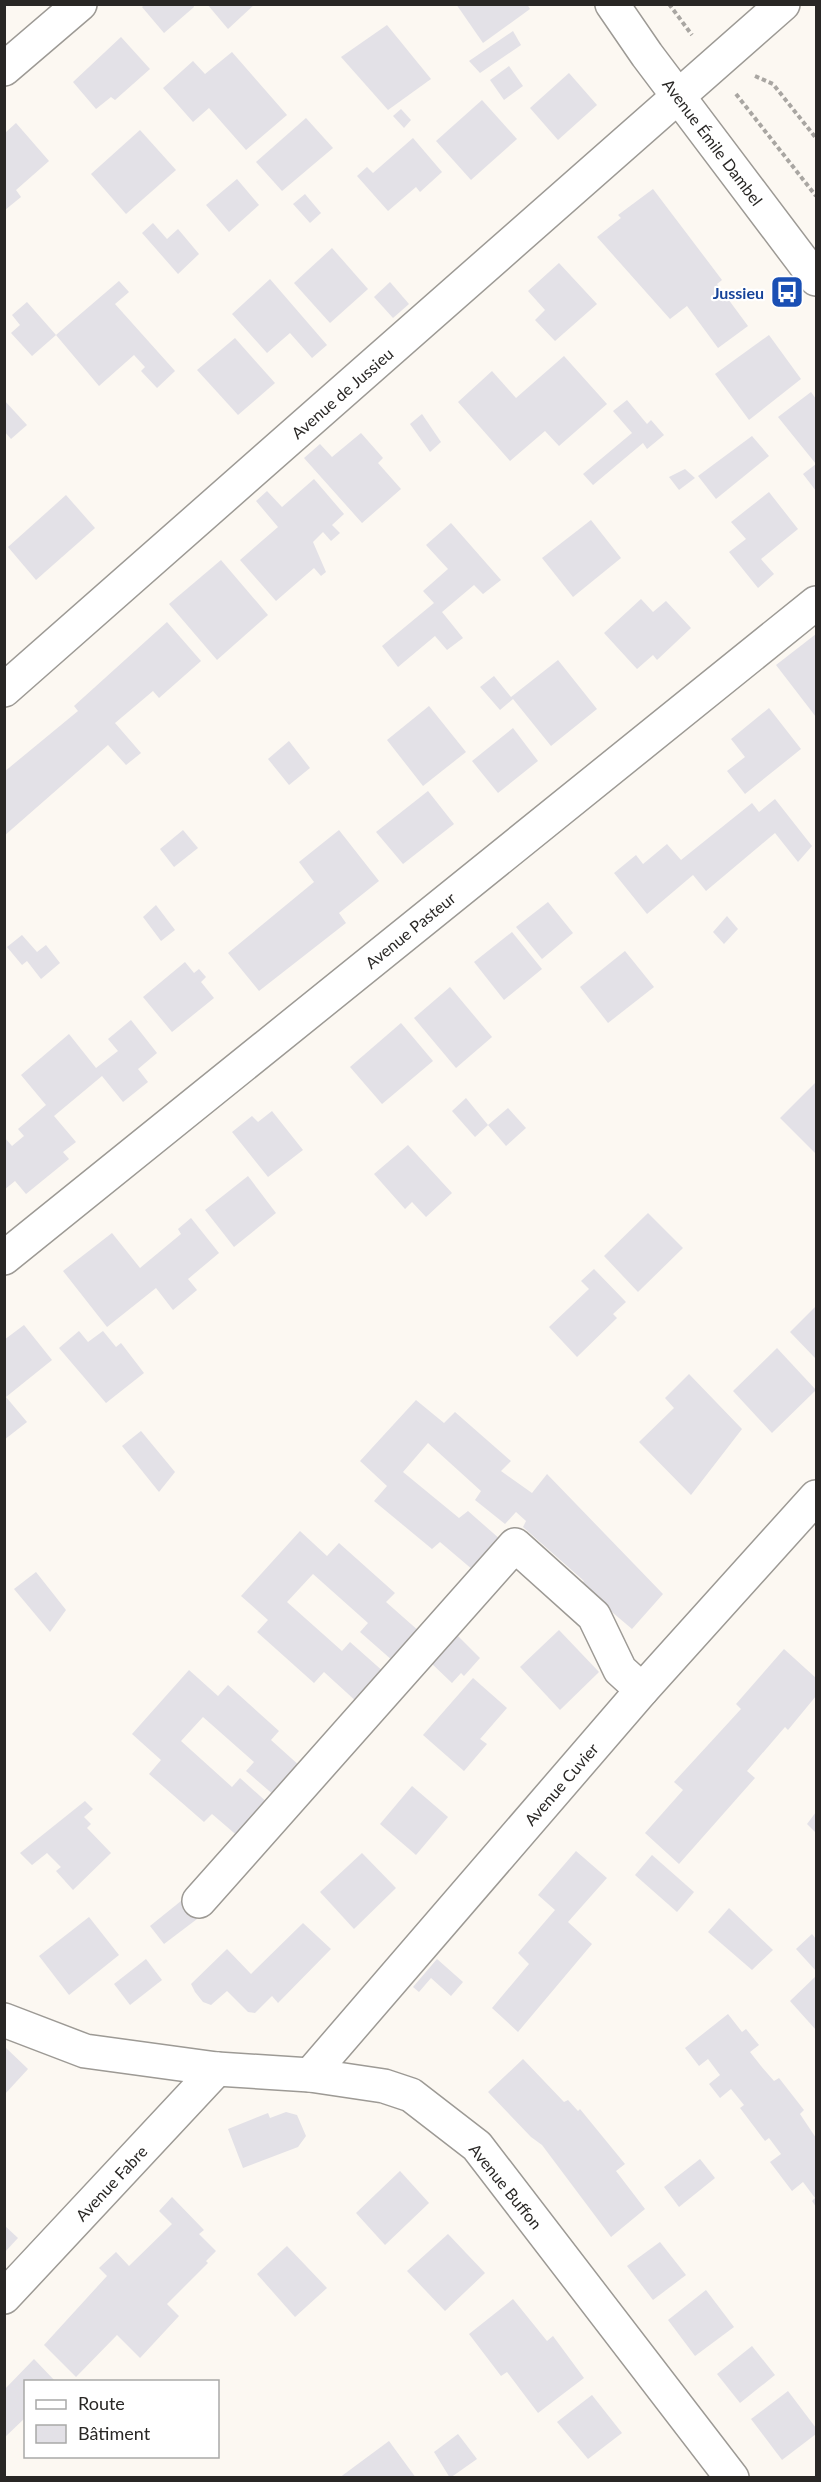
<svg xmlns="http://www.w3.org/2000/svg" width="821" height="2482" font-family="Lato,sans-serif">
<style>
.building{fill:#e3e1e7}
.lines{fill:none;stroke-linecap:round;stroke-linejoin:round}
.minor-casing{stroke:#9d9a95;stroke-width:36}
.path{stroke:#a9a6a2;stroke-width:4;stroke-dasharray:4.5 3;stroke-linecap:butt}
.minor{stroke:#fff;stroke-width:33}
.labels{text-anchor:middle;dominant-baseline:central;stroke-width:4.5;stroke-linejoin:round;paint-order:stroke}
.street-label{font-size:16px;fill:#292725;stroke:#fff}
.transit-label{font-size:16px;font-weight:bold;fill:#164399;stroke:#fff;text-anchor:end}
</style>
<rect width="100%" height="100%" fill="#fcf8f2"/>
<g class="building">
<polygon points="145,4 193,4 194,7 164,33 142,7"/>
<polygon points="207,4 255,4 228,29"/>
<polygon points="456,4 527,4 530,9 483,43"/>
<polygon points="387,25 431,79 388,110 341,57"/>
<polygon points="513,31 521,45 480,73 469,61"/>
<polygon points="121,37 150,69 115,100 111,97 96,109 73,82"/>
<polygon points="232,52 287,115 246,150 209,108 193,122 163,88 193,61 205,74"/>
<polygon points="509,66 523,86 504,100 490,80"/>
<polygon points="569,73 597,105 558,140 530,108"/>
<polygon points="482,100 517,139 471,180 436,141"/>
<polygon points="401,109 411,120 404,128 393,116"/>
<polygon points="306,118 333,148 282,191 256,162"/>
<polygon points="16,123 49,161 16,190 21,197 5,210 5,133"/>
<polygon points="140,130 176,170 126,214 91,174"/>
<polygon points="413,138 442,172 420,192 416,187 388,211 357,176 367,167 373,173"/>
<polygon points="237,179 259,205 229,232 206,205"/>
<polygon points="653,189 722,280 717,284 748,326 718,348 687,306 670,319 597,237 621,218 618,215"/>
<polygon points="305,194 321,213 310,223 293,204"/>
<polygon points="153,223 167,239 178,229 199,254 178,274 142,233"/>
<polygon points="332,248 368,289 330,323 294,283"/>
<polygon points="559,263 597,304 555,341 535,320 545,310 528,291"/>
<polygon points="270,279 327,345 312,358 290,333 267,353 232,314"/>
<polygon points="119,281 129,292 115,304 175,371 157,388 141,371 145,367 134,355 99,386 56,335"/>
<polygon points="390,282 409,304 393,318 374,297"/>
<polygon points="27,302 56,335 32,356 11,333 20,325 12,315"/>
<polygon points="769,335 801,379 749,420 715,374"/>
<polygon points="235,338 275,383 238,415 197,370"/>
<polygon points="564,356 607,404 559,446 545,431 510,461 458,402 492,371 516,398"/>
<polygon points="811,392 816,399 816,491 803,474 816,464 778,417"/>
<polygon points="4,400 27,425 11,439 4,431"/>
<polygon points="627,400 647,424 651,420 664,435 647,449 643,443 593,485 583,474 632,433 613,411"/>
<polygon points="422,414 441,442 430,452 410,424"/>
<polygon points="361,433 383,458 378,463 401,489 362,523 304,458 320,444 332,457"/>
<polygon points="752,436 769,456 716,499 698,476"/>
<polygon points="685,469 695,478 679,490 669,477"/>
<polygon points="314,479 344,514 332,525 340,533 331,541 323,532 313,542 326,572 321,576 314,568 276,601 240,560 278,527 256,501 267,491 282,507"/>
<polygon points="769,492 798,529 761,559 774,574 758,588 729,552 746,539 731,522"/>
<polygon points="66,495 95,528 36,580 8,547"/>
<polygon points="591,520 621,558 573,597 542,558"/>
<polygon points="451,523 501,580 483,594 474,585 442,612 463,638 447,650 435,636 398,667 382,646 434,603 423,591 448,569 426,545"/>
<polygon points="221,560 268,615 217,660 169,604"/>
<polygon points="641,599 653,612 666,601 691,628 657,660 653,655 637,669 604,633"/>
<polygon points="167,622 201,661 159,698 153,691 115,723 141,753 126,765 108,745 4,836 4,772 78,711 74,706"/>
<polygon points="816,634 816,717 776,665"/>
<polygon points="558,660 597,709 551,746 513,699 500,710 480,687 494,676 511,697"/>
<polygon points="429,706 466,752 423,786 387,740"/>
<polygon points="769,708 801,749 745,794 727,771 745,757 731,739"/>
<polygon points="513,728 538,761 498,793 472,761"/>
<polygon points="289,741 310,768 289,785 268,759"/>
<polygon points="428,791 454,824 403,864 376,832"/>
<polygon points="775,799 812,846 798,862 775,833 706,891 693,875 647,914 614,873 636,855 643,864 667,844 681,860 752,803 759,812"/>
<polygon points="183,830 198,848 174,867 160,849"/>
<polygon points="339,830 379,881 339,913 346,923 259,991 228,953 314,882 299,862"/>
<polygon points="548,902 573,933 542,959 516,927"/>
<polygon points="156,905 175,930 161,941 143,917"/>
<polygon points="727,916 738,929 724,944 713,932"/>
<polygon points="512,932 542,969 504,1000 474,962"/>
<polygon points="22,935 37,952 46,945 60,963 41,979 27,961 22,965 7,947"/>
<polygon points="625,951 654,987 608,1023 580,987"/>
<polygon points="185,962 194,973 199,969 206,977 201,982 214,998 172,1032 143,997"/>
<polygon points="450,987 492,1037 456,1068 414,1018"/>
<polygon points="131,1020 157,1053 138,1069 148,1082 123,1102 102,1076 54,1116 76,1142 63,1152 69,1159 26,1194 15,1181 4,1190 4,1137 12,1146 24,1136 18,1129 46,1105 21,1075 69,1034 96,1068 118,1051 108,1039"/>
<polygon points="401,1023 433,1061 382,1104 350,1067"/>
<polygon points="816,1082 816,1154 780,1118"/>
<polygon points="466,1098 488,1125 475,1137 452,1111"/>
<polygon points="508,1108 526,1128 506,1146 488,1125"/>
<polygon points="272,1111 303,1150 268,1177 232,1132 252,1116 258,1122"/>
<polygon points="408,1145 452,1193 426,1217 412,1202 405,1209 374,1174"/>
<polygon points="248,1176 276,1213 234,1247 205,1210"/>
<polygon points="648,1213 683,1248 638,1292 604,1256"/>
<polygon points="191,1218 219,1253 188,1279 197,1290 173,1310 156,1288 107,1327 63,1271 112,1233 140,1268 181,1234 178,1229"/>
<polygon points="594,1269 626,1302 613,1314 617,1318 577,1357 549,1327 589,1289 581,1281"/>
<polygon points="816,1306 816,1359 790,1332"/>
<polygon points="24,1325 52,1360 6,1397 27,1422 4,1440 4,1340"/>
<polygon points="79,1331 88,1342 103,1331 116,1347 121,1343 144,1373 106,1403 59,1348"/>
<polygon points="777,1348 816,1390 772,1433 733,1391"/>
<polygon points="689,1374 742,1429 691,1495 639,1442 674,1408 665,1398"/>
<polygon points="416,1400 444,1423 455,1412 511,1461 501,1471 532,1493 547,1474 663,1594 632,1629 580,1585 584,1581 523,1527 526,1521 516,1512 505,1524 475,1500 481,1491 428,1443 403,1472 459,1518 468,1511 501,1540 473,1570 440,1542 432,1549 374,1501 387,1486 360,1461"/>
<polygon points="141,1431 175,1472 159,1492 122,1446"/>
<polygon points="300,1531 327,1556 339,1543 395,1593 386,1602 420,1632 393,1661 360,1632 368,1623 313,1574 287,1602 342,1651 350,1642 385,1673 358,1703 324,1672 314,1683 257,1632 268,1620 241,1596"/>
<polygon points="36,1572 66,1610 50,1632 14,1589"/>
<polygon points="559,1630 599,1672 560,1710 520,1667"/>
<polygon points="455,1633 480,1658 464,1676 461,1673 452,1683 429,1661"/>
<polygon points="784,1649 816,1678 816,1696 788,1730 785,1727 747,1771 755,1778 679,1864 645,1833 683,1790 674,1782 741,1709 736,1704"/>
<polygon points="189,1670 218,1696 228,1685 279,1731 271,1740 301,1767 275,1796 246,1771 254,1762 203,1717 181,1741 232,1787 240,1778 270,1805 240,1838 212,1814 204,1822 149,1774 161,1760 132,1734"/>
<polygon points="473,1678 507,1708 480,1739 487,1744 464,1771 423,1735"/>
<polygon points="412,1786 448,1817 416,1855 380,1824"/>
<polygon points="85,1801 93,1809 84,1817 91,1824 87,1828 111,1853 73,1890 56,1871 61,1867 47,1853 32,1865 20,1853"/>
<polygon points="816,1812 816,1833 807,1824"/>
<polygon points="576,1851 607,1878 568,1922 592,1944 518,2032 492,2008 529,1964 518,1953 555,1910 538,1895"/>
<polygon points="362,1853 396,1888 354,1929 320,1892"/>
<polygon points="652,1855 694,1892 677,1912 635,1875"/>
<polygon points="181,1901 197,1919 164,1944 150,1926"/>
<polygon points="729,1908 773,1950 752,1970 708,1932"/>
<polygon points="89,1917 119,1955 69,1995 39,1956"/>
<polygon points="303,1923 331,1949 278,2003 272,1996 255,2013 248,2012 227,1991 211,2005 203,2002 195,1992 191,1984 227,1949 251,1974"/>
<polygon points="812,1934 816,1939 816,1971 796,1949"/>
<polygon points="146,1959 162,1980 130,2005 114,1984"/>
<polygon points="437,1959 463,1982 451,1996 431,1978 419,1992 413,1987"/>
<polygon points="816,1976 816,2030 790,2001"/>
<polygon points="728,2014 742,2032 746,2029 759,2045 750,2052 761,2066 774,2081 779,2078 804,2110 800,2114 816,2138 816,2207 812,2201 815,2198 803,2182 792,2191 770,2162 781,2154 769,2138 765,2141 740,2108 744,2105 731,2089 720,2098 709,2084 720,2075 708,2059 699,2066 685,2048"/>
<polygon points="5,2047 28,2069 5,2094"/>
<polygon points="523,2059 564,2102 568,2100 578,2111 580,2109 625,2164 616,2171 645,2209 611,2237 542,2145 531,2137 488,2092"/>
<polygon points="286,2112 297,2115 306,2136 298,2147 243,2168 228,2129 268,2113 270,2118"/>
<polygon points="700,2159 715,2178 679,2207 664,2187"/>
<polygon points="400,2171 429,2203 385,2245 356,2213"/>
<polygon points="172,2197 204,2230 199,2234 216,2251 206,2261 208,2263 167,2304 179,2316 140,2358 117,2335 76,2377 44,2345 107,2276 99,2268 116,2252 129,2266 172,2224 159,2211"/>
<polygon points="4,2225 18,2238 4,2253"/>
<polygon points="448,2234 485,2273 445,2311 407,2271"/>
<polygon points="660,2242 686,2275 653,2300 627,2266"/>
<polygon points="287,2246 327,2288 295,2317 257,2274"/>
<polygon points="706,2290 734,2327 695,2356 668,2320"/>
<polygon points="513,2299 547,2341 553,2336 584,2378 538,2413 507,2372 501,2376 469,2334"/>
<polygon points="752,2346 775,2375 740,2403 717,2374"/>
<polygon points="34,2359 56,2382 26,2382 26,2417 4,2438 4,2390"/>
<polygon points="788,2391 816,2428 816,2434 782,2460 751,2419"/>
<polygon points="592,2395 622,2433 588,2459 557,2422"/>
<polygon points="458,2434 477,2459 450,2478 434,2452"/>
<polygon points="389,2441 416,2478 339,2478"/>
</g>
<g class="lines">
<g class="minor-casing">
<g id="minor">
<polyline points="612,4 647,55 816,279"/>
<polyline points="4,69 80,4"/>
<polyline points="4,690 783,4"/>
<polyline points="4,1258 816,603"/>
<polyline points="199,1901 515,1545 594,1616 620,1670 642,1690"/>
<polyline points="4,2020 85,2051 217,2069 310,2075 384,2086 411,2095 477,2146 732,2478"/>
<polyline points="310,2075 642,1690 816,1497"/>
<polyline points="4,2297 217,2069"/>
</g>
</g>
<g class="path">
<polyline points="669,4 692,35"/>
<polyline points="755,76 773,84 816,138"/>
<polyline points="736,94 816,196"/>
</g>
<use href="#minor" class="minor"/>
</g>
<defs>
<g id="bus-square" transform="scale(1.725)"><rect x="-9" y="-9" width="18" height="18" rx="4" fill="#1a4fb4" stroke="#fff"/><path d="M-5-6H5V4H4V6H2V4H-2V6H-4V4H-5ZM-3.5-4V0h7V-4ZM-3.5 1.2v1.5H-2V1.2ZM2 1.2v1.5H3.5V1.2Z" fill="#fff"/></g>
</defs>
<g fill-rule="evenodd">
<use href="#bus-square" x="787" y="292"/>
</g>
<g class="labels">
<g class="street-label">
<text transform="translate(713 142) rotate(53)">Avenue Émile Dambel</text>
<text transform="translate(342 393) rotate(-41)">Avenue de Jussieu</text>
<text transform="translate(410 930) rotate(-39)">Avenue Pasteur</text>
<text transform="translate(561 1784) rotate(-49)">Avenue Cuvier</text>
<text transform="translate(111 2183) rotate(-47)">Avenue Fabre</text>
<text transform="translate(506 2186) rotate(51)">Avenue Buffon</text>
</g>
<g class="transit-label">
<text x="764" y="292">Jussieu</text>
</g>
</g>
<rect width="821" height="2482" fill="none" stroke="#292725" stroke-width="12"/>
<rect x="24" y="2380" width="195" height="78" fill="#ffffff" stroke="#a9a9a8" stroke-width="1.5"/>
<rect x="36" y="2400" width="30" height="9" fill="#ffffff" stroke="#a9a9a8" stroke-width="1.5"/>
<text x="78" y="2410" font-size="18" fill="#292725">Route</text>
<rect x="36" y="2425" width="30" height="18" fill="#e3e1e7" stroke="#a9a9a8" stroke-width="1.5"/>
<text x="78" y="2440" font-size="18" fill="#292725">Bâtiment</text>
</svg>
